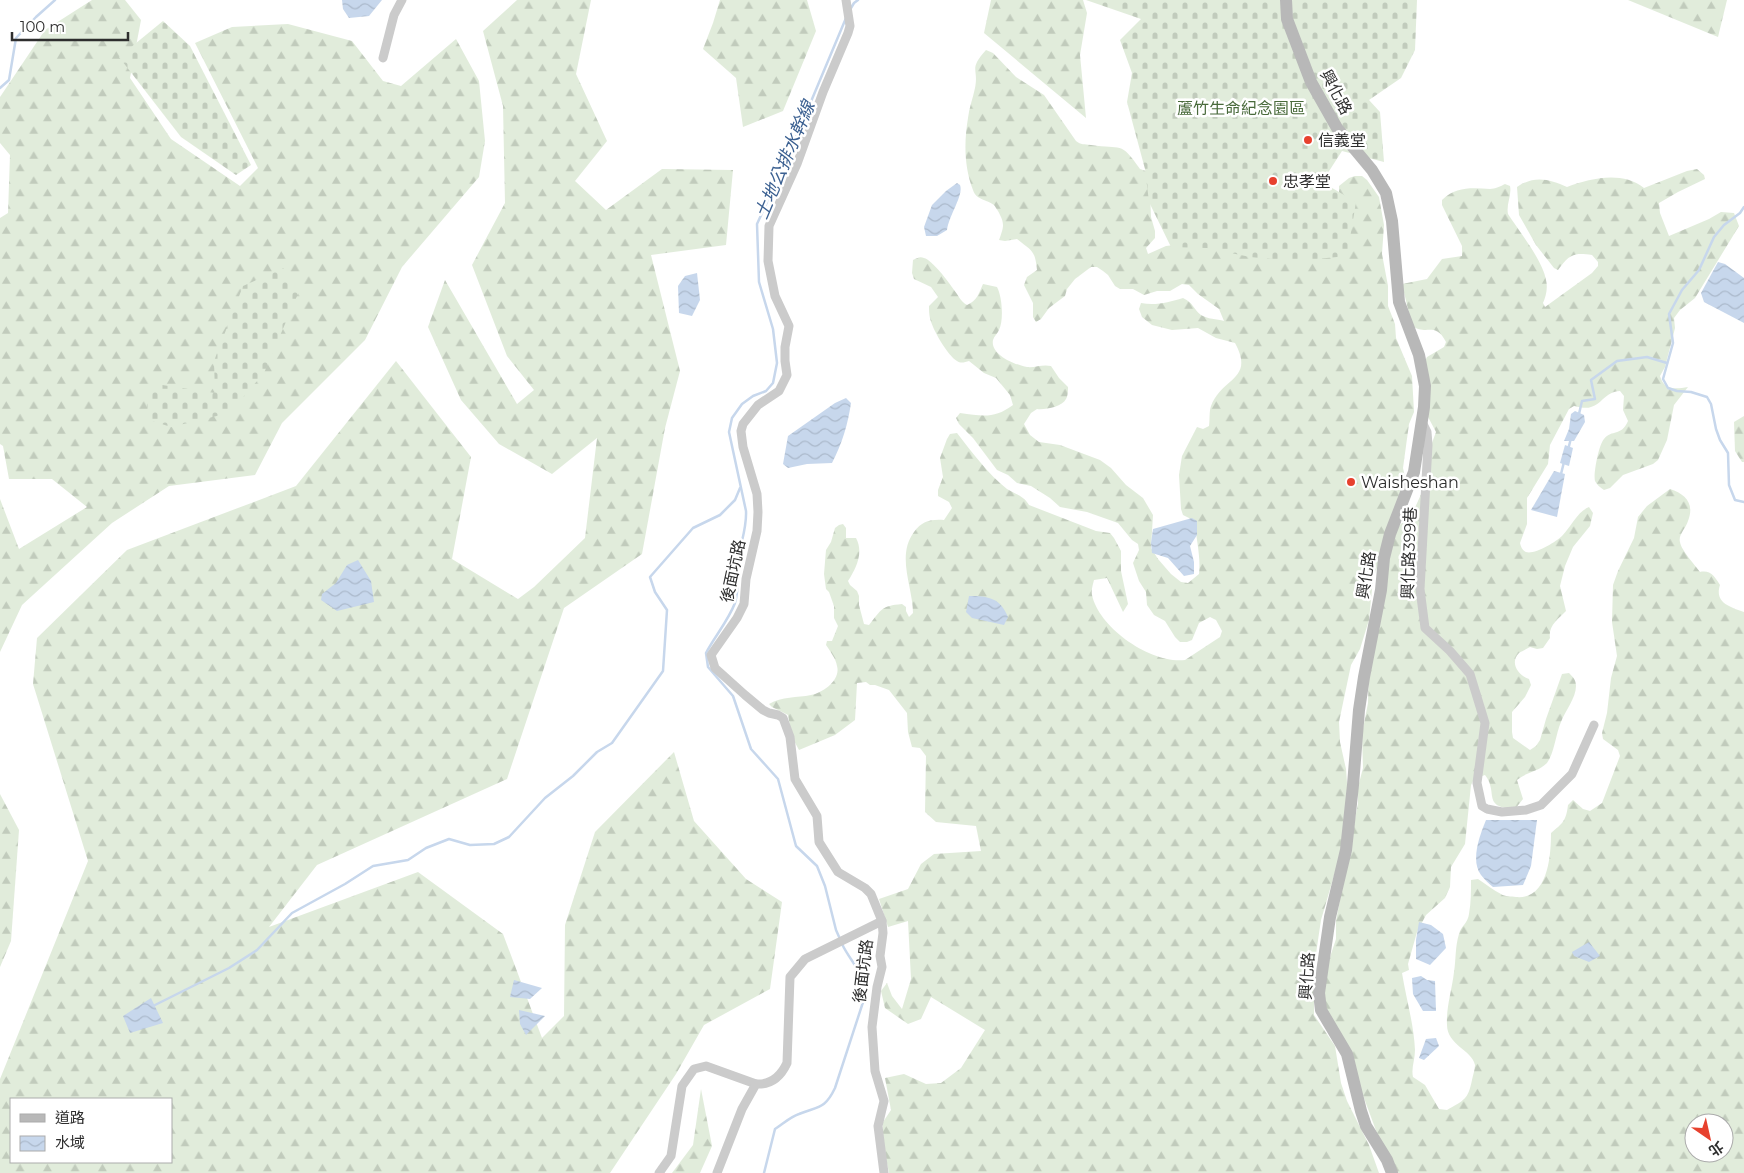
<svg xmlns="http://www.w3.org/2000/svg" width="1744" height="1173" font-family="Montserrat,'Noto Sans TC',sans-serif">
<style>
.forest{fill:url(#forest-firs);fill-rule:evenodd}
.cemetery{fill:url(#cemetery-stones)}
.water{fill:url(#water-waves)}
.lines{fill:none;stroke-linecap:round;stroke-linejoin:round}
.stream{stroke:#c7d7ec;stroke-width:2.5}
.street{stroke:#cbcbcb;stroke-width:9}
.secondary{stroke:#b8b8b8;stroke-width:12}
.poi-dot{fill:#e7412e;stroke:#fff;stroke-width:2}
.labels{text-anchor:middle;dominant-baseline:central;stroke-width:5;stroke-linejoin:round;paint-order:stroke}
.street-label{font-size:16px;fill:#2e2e2e;stroke:#fff}
.park-label{font-size:16px;fill:#496a3b;stroke:#fff}
.poi-label{font-size:16px;fill:#2e2e2e;stroke:#fff;text-anchor:start}
.water-label{font-size:18px;font-style:italic;fill:#3b6091;stroke:#fff}
</style>
<defs>
<pattern id="forest-firs" width="22" height="20" patternUnits="userSpaceOnUse" patternTransform="scale(1.25)"><rect width="22" height="20" fill="#e1ecdb"/><path d="M5 1l3.5 6h-7zM16 11l3.5 6h-7z" fill="#c1cbbc"/></pattern>
<pattern id="cemetery-stones" width="16" height="16" patternUnits="userSpaceOnUse" patternTransform="scale(1.25)"><rect width="16" height="16" fill="#e1ecdb"/><path d="M2 7V4a2 2 0 0 1 4 0v3zM10 15v-3a2 2 0 0 1 4 0v3z" fill="#c1cbbc"/></pattern>
<pattern id="water-waves" width="16" height="10" patternUnits="userSpaceOnUse" patternTransform="scale(1.25)"><rect width="16" height="10" fill="#c7d7ec"/><path d="M0 5q4-4 8 0t8 0" fill="none" stroke="#abb9cb"/></pattern>
</defs>
<rect width="100%" height="100%" fill="#fff"/>
<g class="forest">
<polygon points="92,0 125,0 141,20 130,78 171,139 240,186 258,168 195,43 232,27 288,24 352,41 383,81 401,86 456,39 479,81 485,141 479,177 402,267 365,340 282,423 255,475 169,486 112,523 22,605 0,652 0,499 19,549 87,507 52,479 9,479 3,446 0,444 0,218 8,213 10,155 0,143 0,97 45,30"/>
<path d="M517,0H591L576,74L607,141L575,181L606,210L662,169L733,170L726,245L651,255L680,371L665,428L642,554L564,608L507,779L317,865L269,927L418,872L503,934L542,1038L564,1016L565,925L595,832L674,752L694,821L746,879L782,902L770,989L704,1025L676,1074L610,1173H0V1079L88,861L33,684L37,638L127,550L296,486L396,361L471,457L452,559L518,599L534,587L585,538L597,438L552,474L499,444L461,400L428,327L445,280L517,404L534,390L507,356L472,265L505,203L503,106L483,31ZM11,1099H171V1162H11Z"/>
<polygon points="720,0 807,0 816,31 783,111 743,127 736,78 703,49 713,23"/>
<polygon points="991,0 1083,0 1087,13 1080,55 1086,118 984,33"/>
<polygon points="1628,0 1727,0 1718,37"/>
<path d="M986,50L993,53L1016,77L1044,95L1076,141C1081,145 1084,144 1091,145C1122,150 1120,140 1140,169L1146,171L1150,193L1151,217L1155,231V238L1146,248L1148,254L1166,246L1207,241L1339,193V186L1349,178L1355,176H1362L1367,180L1379,197L1384,225L1382,254L1388,286V306L1395,324L1396,338L1412,376L1414,412L1409,424L1403,468L1405,477L1403,487L1386,543L1373,579L1369,620L1360,649L1351,665L1339,722L1340,742L1346,769L1348,796L1340,855L1321,920L1314,967V1015L1335,1046L1341,1083L1347,1101L1369,1145L1379,1173H889L882,1138L883,1122L891,1110L885,1078L904,1074L926,1084L941,1083L961,1068L985,1030L931,997L921,1019L908,1024L885,1008L881,991L887,983L892,996L902,1009L911,979L908,921L888,927L879,899L908,889L921,864L934,854L981,851L976,826L936,822L925,812L926,756L920,748L912,747L908,732L907,713L889,690L875,685H870L866,682L857,683L855,720L835,735L799,750L792,737L788,715L772,707L769,704C782,696 797,698 811,695C823,693 841,680 837,666C836,659 830,651 826,645L827,641H832L838,626L834,618V606L829,592L826,589L824,574L826,550L831,542L835,528L839,525L843,524L846,528V538H856C864,553 856,568 848,581L850,585L857,591L859,596V605L864,624L869,625C882,609 881,606 902,604L906,607V611L909,617L913,613C913,587 896,556 914,532C922,521 931,519 944,520L952,508L949,502L938,496V490L943,477L940,458L947,439L950,434L957,433C971,451 989,475 1007,489C1015,494 1024,496 1029,505L1096,531L1110,533L1114,538L1121,551V571L1128,604L1123,612L1107,578L1094,580C1093,584 1091,590 1092,595C1099,628 1151,664 1185,660L1220,637L1222,631L1216,620L1210,617L1199,623L1192,640L1187,642H1180L1175,637L1165,621L1154,615L1147,605L1146,592L1139,581L1133,563L1139,550L1138,544L1132,540L1118,523L1087,512L1060,507L1050,498L1031,486L1017,483L1008,475L997,470L973,438L959,424L956,418L960,413C983,416 994,419 1013,405L1010,395L996,378L984,373L969,361C965,362 961,364 957,361C948,356 932,329 930,318C929,314 929,310 929,306L938,297L931,287L914,279L912,273L913,260C917,258 920,256 924,258C932,260 949,282 954,290C959,296 960,301 967,305C977,301 979,293 983,284L997,287C1002,296 1004,320 999,330C998,333 994,336 993,340C990,355 1016,365 1027,367C1035,368 1042,364 1051,366L1059,378L1068,387C1068,390 1068,396 1066,399C1062,407 1045,410 1037,409L1031,413L1024,424L1030,435L1039,442L1060,445L1100,460L1111,468L1126,485L1143,498L1153,515L1151,548L1158,559L1171,574L1181,582L1188,583L1199,574C1201,556 1196,540 1195,521L1183,515L1181,509L1179,475L1182,456L1197,427L1203,429L1209,426C1210,419 1209,412 1211,406C1222,377 1255,380 1235,343L1216,338L1198,328L1172,330L1152,325L1142,317L1139,309L1141,303C1156,306 1169,302 1183,298C1194,303 1193,309 1201,315C1207,319 1217,319 1224,321L1219,309L1198,294L1189,285L1182,284L1170,291H1157L1144,295L1133,289H1120L1115,286L1108,275L1103,271L1097,267H1091L1075,279L1067,289L1065,296L1049,308L1041,319L1036,322L1033,317V303L1024,285L1027,277L1037,270C1035,250 1032,251 1017,239L1005,241L999,240C1004,226 1005,224 998,211C997,210 995,206 994,205C986,199 976,200 973,190C964,167 964,142 968,118C969,108 973,98 975,88C979,68 968,70 986,50Z"/>
<path d="M1697,169L1704,175L1705,179L1678,192L1659,203L1660,213L1669,236L1709,219L1721,212L1734,213L1739,226L1695,298L1680,310L1674,318L1675,328L1672,340L1665,367L1660,376C1664,391 1676,389 1688,387L1674,405L1667,440L1658,460L1653,464L1623,475L1610,488L1604,490C1600,487 1597,485 1595,481C1593,474 1599,444 1604,439C1612,429 1621,437 1628,421L1623,410L1624,396L1620,391C1605,392 1602,404 1591,407C1586,409 1579,407 1574,406L1569,409L1550,445L1548,464L1527,498V524L1520,543C1521,547 1522,550 1526,552C1534,555 1556,542 1562,536C1571,527 1577,512 1589,507L1593,513L1590,526L1573,547L1565,566L1560,586L1566,611C1558,619 1548,626 1550,638L1543,648L1537,649L1530,647C1527,649 1522,651 1519,653C1509,663 1519,676 1529,679L1531,685L1525,697L1512,712V732L1513,738L1530,750L1536,746L1540,740L1546,719L1562,674L1569,673C1573,677 1576,680 1576,686C1576,698 1565,711 1561,722C1556,733 1554,754 1547,763C1538,772 1526,772 1517,780L1523,799L1515,809C1481,807 1499,793 1485,775L1474,779L1471,785L1465,844L1451,867L1450,887L1445,898L1426,915L1417,932L1408,964L1409,970L1402,973C1406,998 1414,1025 1415,1050C1415,1060 1411,1068 1413,1077L1425,1085L1439,1109L1447,1110C1464,1100 1468,1100 1472,1080C1473,1075 1475,1069 1475,1065C1472,1050 1447,1045 1447,1025C1446,1007 1452,990 1454,972C1456,959 1455,947 1459,934C1461,926 1468,923 1469,914C1471,903 1471,891 1471,880L1478,879C1486,884 1493,890 1501,894C1505,897 1511,896 1516,897C1548,900 1551,856 1551,833C1563,823 1566,821 1568,805L1573,800L1583,809L1590,811L1602,803L1620,756L1618,750L1603,739L1602,733L1607,713L1611,678L1617,656L1612,622L1613,585L1618,571L1634,538L1638,517L1647,506L1670,489C1685,494 1695,503 1688,521C1686,528 1678,535 1680,542C1681,550 1695,565 1700,572C1711,570 1714,576 1720,585C1714,603 1731,607 1744,612V1173H1397L1378,1136L1354,1071L1324,1003L1325,972L1336,939V921L1358,803V787L1363,768L1362,734L1368,703L1369,663L1394,531L1413,512L1423,490L1429,451L1436,432L1427,415L1425,361L1427,357L1444,347L1446,342C1435,321 1427,336 1412,326L1402,284L1427,279L1442,259L1462,256V246L1442,205V200C1456,186 1473,188 1490,189C1495,189 1501,186 1505,184L1510,186C1512,195 1506,204 1508,214C1519,231 1543,261 1546,280C1548,288 1546,296 1543,303L1545,307L1592,273L1598,266V262L1592,255C1573,252 1569,255 1558,270L1554,268L1536,245L1519,215L1517,187C1534,175 1550,179 1567,187C1592,178 1622,171 1644,188L1687,171ZM1694,1123H1724V1153H1694Z"/>
<polygon points="1744,416 1744,462 1742,462 1735,451 1734,422"/>
<polygon points="0,794 19,830 11,941 0,967"/>
<polygon points="701,1089 712,1146 700,1173 672,1173 693,1145"/>
</g>
<g class="cemetery">
<polygon points="1086,0 1417,0 1415,50 1401,78 1369,100 1380,112 1384,162 1342,151 1322,182 1356,202 1347,256 1296,261 1250,257 1207,248 1171,247 1149,202 1145,169 1127,102 1132,73 1120,40 1141,19"/>
<polygon points="163,21 190,46 251,165 236,175 181,137 119,57"/>
<polygon points="283,268 300,289 264,373 229,413 171,427 146,419 149,383 215,393 214,361 243,286"/>
</g>
<g class="water">
<polygon points="342,0 382,0 369,16 349,18 343,9"/>
<path d="M957,183L960,185C964,195 949,215 947,230L937,236H926L924,227L932,205L946,191Z"/>
<polygon points="1718,262 1725,264 1744,278 1744,323 1704,302 1701,293"/>
<polygon points="697,273 700,300 692,316 679,313 678,286 685,276"/>
<path d="M846,398L851,403C848,424 842,444 832,463L807,464L788,468L783,464L788,436L835,403Z"/>
<polygon points="1575,411 1584,415 1585,422 1574,441 1564,441 1569,429 1571,414"/>
<polygon points="1565,445 1573,448 1569,466 1560,463"/>
<polygon points="1554,471 1565,474 1557,517 1531,510"/>
<polygon points="1192,518 1197,521 1197,535 1190,546 1194,562 1194,574 1184,576 1168,558 1152,553 1151,543 1153,529"/>
<polygon points="358,560 371,581 374,602 337,611 321,600 322,594 336,583 347,565"/>
<path d="M969,596C989,596 1000,598 1008,617L1004,625L972,618L966,612Z"/>
<path d="M1486,820H1537L1531,866L1523,885L1493,887C1489,884 1485,880 1481,875C1470,860 1480,835 1486,820Z"/>
<polygon points="1419,922 1431,925 1443,934 1446,948 1430,965 1416,959 1416,940"/>
<polygon points="1589,942 1600,956 1589,962 1574,956 1572,952"/>
<polygon points="1421,976 1427,980 1435,981 1436,1011 1423,1011 1413,994 1412,978"/>
<polygon points="514,980 542,988 530,999 510,997"/>
<polygon points="151,998 163,1023 130,1033 123,1016"/>
<polygon points="519,1010 545,1016 526,1035 520,1024"/>
<polygon points="1436,1038 1439,1046 1424,1060 1419,1058 1426,1039"/>
</g>
<g class="lines">
<g class="stream">
<polyline points="851,8 854,3 858,0"/>
<polyline points="0,88 9,80 16,38 36,17 55,0"/>
<polyline points="1744,207 1740,213 1724,225 1714,237 1699,270 1682,290 1669,314 1673,343 1663,379 1668,388 1677,391 1691,392 1707,397 1711,404 1716,429 1720,440 1728,453 1729,485 1735,500 1744,502"/>
<polyline points="1579,414 1582,401 1595,399 1591,380 1617,361 1647,357 1667,363"/>
<polyline points="1568,450 1571,438"/>
<polyline points="1561,474 1564,462"/>
<path d="M840,939L836,930L825,886L817,866L796,846L778,779L751,749L733,696L708,667L706,653C715,636 728,621 735,603C739,590 737,577 738,564C739,546 747,530 746,511L729,432L732,418L742,404L753,396L766,391L773,383L777,363L773,329L759,282L757,224L789,154L846,18"/>
<polyline points="155,1005 229,968 257,950 292,913 345,884 373,866 408,860 426,848 449,839 470,845 494,844 509,837 545,798 573,776 597,752 612,743 663,671 667,610 655,592 650,577 693,528 720,515 735,500 740,488"/>
<path d="M764,1173L775,1129C783,1124 790,1117 799,1114C819,1106 825,1109 835,1088L866,993C865,974 850,961 842,944"/>
</g>
<g class="street">
<polyline points="846,0 850,26 848,33 823,92 797,164 769,226 768,261 775,296 789,326 785,347 785,361 787,375 779,391 758,405 743,424 741,431 743,447 757,494 758,512 757,531 746,579 744,604 737,618 711,655 715,668 745,695 763,710 769,713 778,715 783,718 790,737 795,779 817,816 819,842 838,872 865,888 871,894 882,921 883,933 880,956 882,967 877,987 872,1027 875,1071 884,1101 878,1126 884,1173"/>
<polyline points="383,58 394,15 402,0"/>
<polyline points="1422,422 1427,432 1428,445 1420,589 1425,628 1450,651 1470,674 1485,723 1477,783 1482,806 1487,809 1502,812 1526,810 1541,805 1572,774 1594,725"/>
<polyline points="659,1173 671,1156 682,1086 694,1069 706,1066 756,1084"/>
<path d="M717,1173L742,1109L756,1084C772,1085 781,1076 787,1063L790,977L805,959L882,921"/>
</g>
<polyline class="secondary" points="1286,0 1287,19 1311,82 1337,128 1372,170 1386,193 1392,221 1399,302 1419,355 1425,386 1424,407 1414,472 1390,534 1384,558 1381,590 1364,677 1359,710 1353,785 1346,850 1330,917 1319,993 1321,1010 1347,1054 1361,1111 1366,1126 1387,1160 1392,1173"/>
</g>
<g class="poi-dot">
<circle cx="1308" cy="140" r="5"/>
<circle cx="1273" cy="181" r="5"/>
<circle cx="1351" cy="482" r="5"/>
</g>
<g class="labels">
<g class="street-label">
<text transform="translate(1336 92) rotate(62)">興化路</text>
<text transform="translate(1409 553) rotate(-88)">興化路399巷</text>
<text transform="translate(733 571) rotate(-78)">後面坑路</text>
<text transform="translate(1366 575) rotate(-81)">興化路</text>
<text transform="translate(863 971) rotate(-83)">後面坑路</text>
<text transform="translate(1307 976) rotate(-86)">興化路</text>
</g>
<g class="park-label">
<text x="1241" y="108">蘆竹生命紀念園區</text>
</g>
<g class="poi-label">
<text x="1318" y="140">信義堂</text>
<text x="1283" y="181">忠孝堂</text>
<text x="1361" y="482">Waisheshan</text>
</g>
<g class="water-label">
<text transform="translate(785 160) rotate(-67)">土地公排水幹線</text>
</g>
</g>
<rect x="10" y="1098" width="162" height="65" fill="#ffffff" stroke="#ababab"/>
<rect x="20" y="1114" width="25" height="8" fill="#b8b8b8" stroke="#ababab"/>
<text x="55" y="1123" font-size="15" fill="#2e2e2e">道路</text>
<rect x="20" y="1136" width="25" height="15" fill="url(#water-waves)" stroke="#ababab"/>
<text x="55" y="1148" font-size="15" fill="#2e2e2e">水域</text>
<g transform="translate(1709 1138) rotate(146)"><circle r="24" fill="#ffffff" stroke="#ababab"/>
<path d="M0-4L9 19L0 12L-9 19Z" fill="#e7412e"/>
<text y="-8" font-size="14" font-weight="bold" text-anchor="middle" fill="#2e2e2e">北</text>
</g>
<path d="M12 32v8h116v-8" fill="none" stroke="#2e2e2e" stroke-width="2.5"/>
<text x="20" y="32" font-size="15" fill="#2e2e2e" stroke="#ffffff" stroke-width="4" paint-order="stroke">100 m</text>
</svg>
